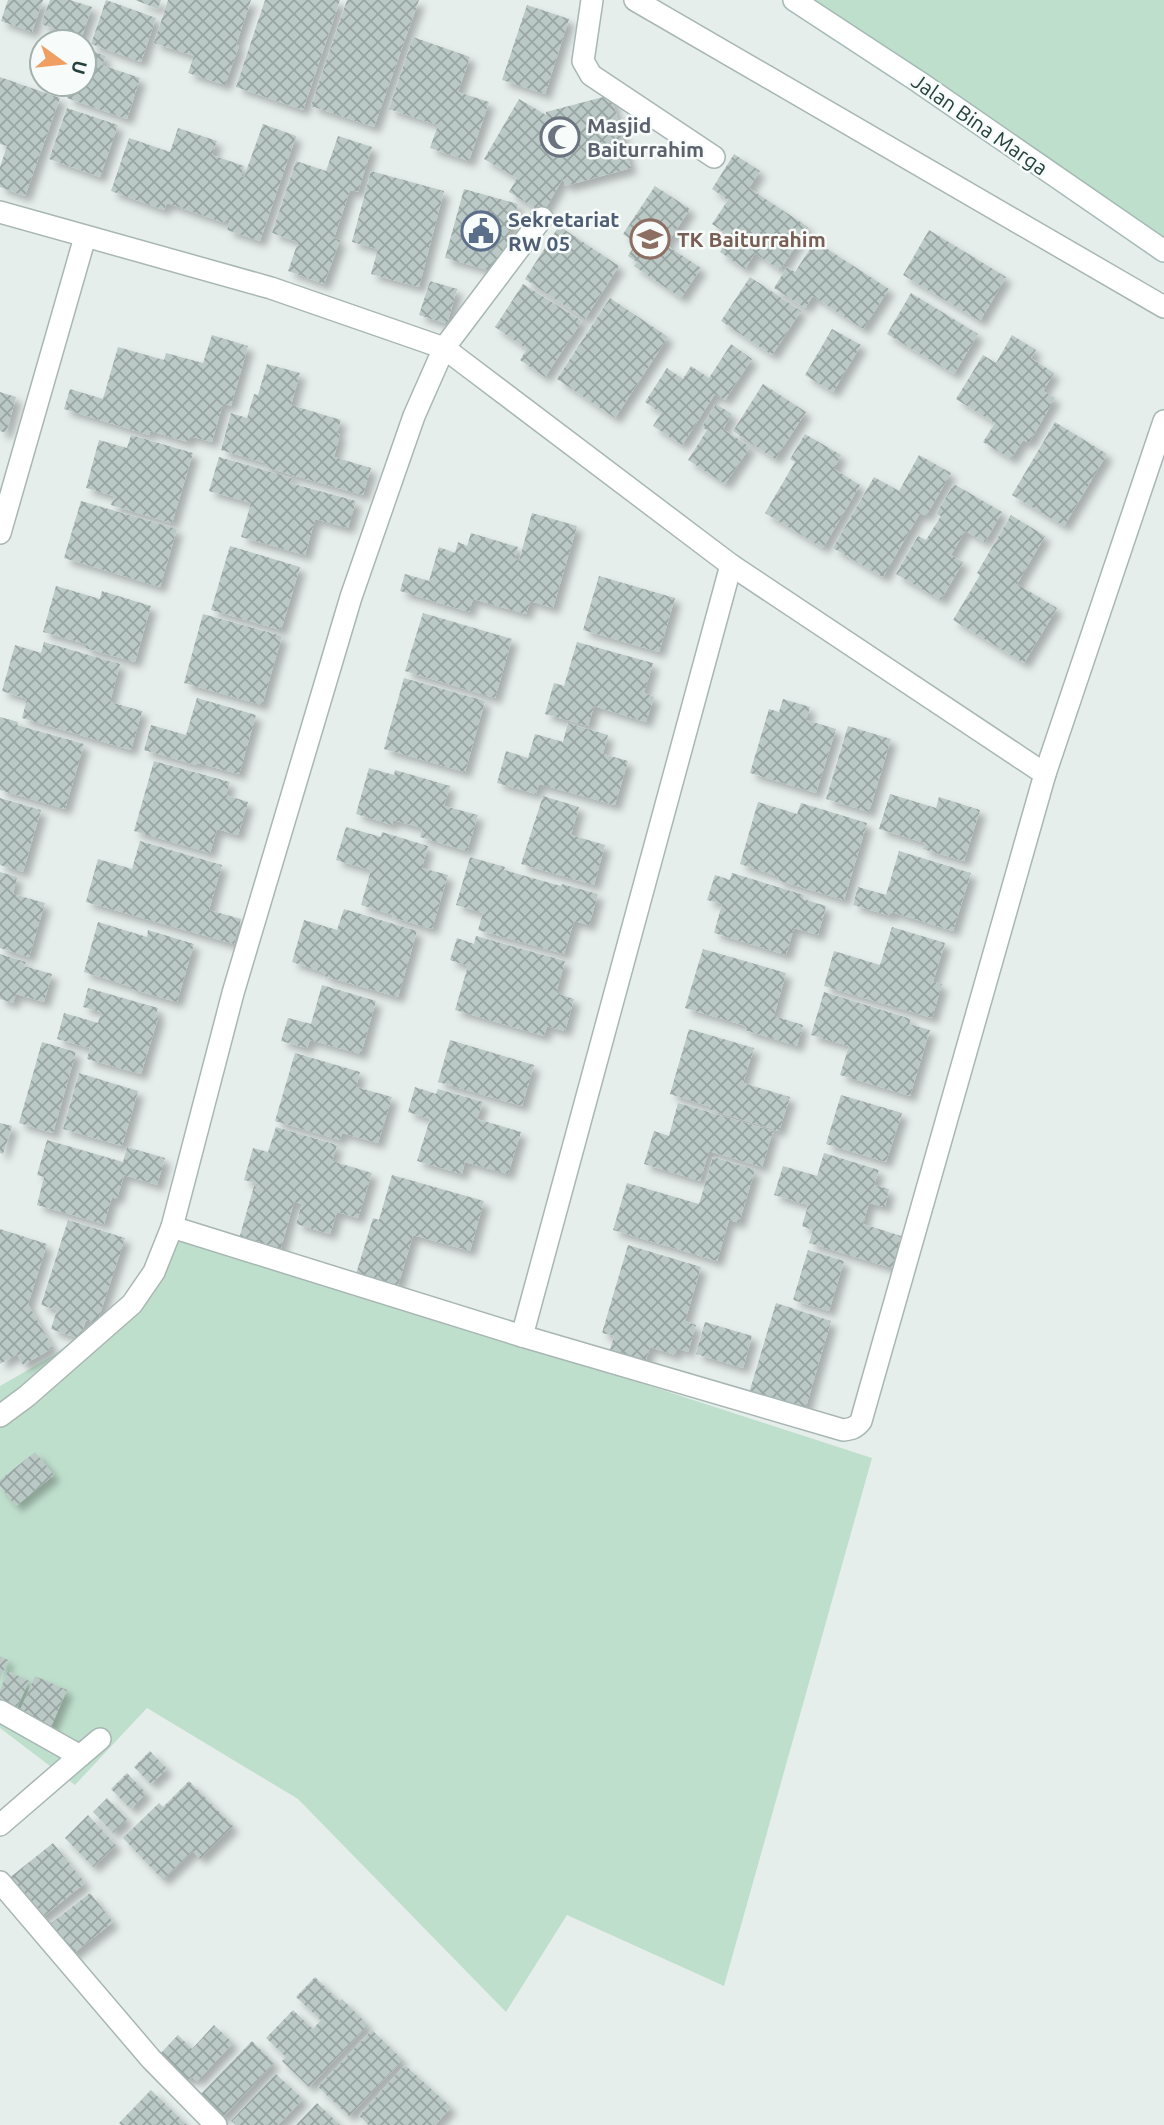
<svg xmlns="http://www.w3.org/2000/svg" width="1164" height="2125" font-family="Ubuntu,sans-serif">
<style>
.grass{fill:#bfdfcd}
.building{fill:url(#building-cross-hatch);filter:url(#shadow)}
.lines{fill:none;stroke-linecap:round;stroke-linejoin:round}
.street-casing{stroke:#a8b7b4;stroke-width:24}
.secondary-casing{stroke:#a4bab6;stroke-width:24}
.street{stroke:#fff;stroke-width:21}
.secondary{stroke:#fff;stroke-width:21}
.labels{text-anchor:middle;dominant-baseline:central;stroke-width:5;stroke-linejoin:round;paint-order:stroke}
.street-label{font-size:21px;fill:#24413e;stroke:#f7fbf9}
.worship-label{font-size:21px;font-weight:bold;fill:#5b616d;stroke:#f7fbf9;text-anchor:start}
.service-label{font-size:21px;font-weight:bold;fill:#4e5e75;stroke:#f7fbf9;text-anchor:start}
.education-label{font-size:21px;font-weight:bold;fill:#785e54;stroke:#f7fbf9;text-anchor:start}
</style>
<defs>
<pattern id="building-cross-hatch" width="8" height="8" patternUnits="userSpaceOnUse" patternTransform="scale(1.75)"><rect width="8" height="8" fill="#bbc9c6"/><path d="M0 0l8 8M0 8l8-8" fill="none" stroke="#98a5a2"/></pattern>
<filter id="shadow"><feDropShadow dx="6" dy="6" stdDeviation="3.5" flood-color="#0004"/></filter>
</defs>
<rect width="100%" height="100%" fill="#e6eeec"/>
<g class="grass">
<polygon points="789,0 1164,0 1164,246"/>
<polygon points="180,1233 872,1458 724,1986 567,1915 506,2012 298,1799 147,1708 75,1785 0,1728 0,1386 54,1355 129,1295"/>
</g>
<g class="building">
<polygon points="8,0 43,0 32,32 1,21"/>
<polygon points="50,0 70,0 92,7 81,39 41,24"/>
<polygon points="106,0 156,18 141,62 91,44"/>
<polygon points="135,0 161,0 158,9"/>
<polygon points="168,0 251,0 236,45 239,46 225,85 188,73 194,56 154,43"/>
<polygon points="265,0 340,0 303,110 236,87"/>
<polygon points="347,0 419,0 374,127 311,106"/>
<polygon points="527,5 569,19 545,94 502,80"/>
<polygon points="413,37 470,57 458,92 489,102 469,161 430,148 438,125 389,109"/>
<polygon points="84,48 106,56 102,65 140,78 127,119 67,98 72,84 84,84"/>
<polygon points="0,77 60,98 25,196 0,187 0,167 7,146 0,144"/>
<polygon points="611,95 631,168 565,186 563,178 543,213 509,192 517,178 484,159 519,99 546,115 546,112"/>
<polygon points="67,108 118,125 100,177 49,159"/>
<polygon points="263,124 296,136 260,241 227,230 230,220 226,219 225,223 167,203 164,210 111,191 129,138 170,152 178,128 217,141 212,155 244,166 241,176 244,177"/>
<polygon points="338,136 372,147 358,192 350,190 334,238 340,240 324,284 288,271 298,242 272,233 296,161 326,171"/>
<polygon points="734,154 760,171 749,188 808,227 780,270 755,253 745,269 720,252 730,236 712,224 728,200 712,189"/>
<polygon points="371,171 444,191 419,287 371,274 378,249 352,242"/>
<polygon points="655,186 690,209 666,245 701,268 681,298 634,266 637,262 628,256 636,243 623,234"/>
<polygon points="464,189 518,204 499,273 445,258"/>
<polygon points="559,226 619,266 585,319 525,279"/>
<polygon points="929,230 1006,277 980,321 903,275"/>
<polygon points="815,241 889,289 863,329 813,296 805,308 774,288 787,267 795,272"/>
<polygon points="750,277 801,311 772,355 721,321"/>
<polygon points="430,281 457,289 447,324 419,315"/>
<polygon points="523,284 582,321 545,377 520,360 527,349 495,327"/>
<polygon points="911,293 978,334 954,374 887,334"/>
<polygon points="610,298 668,337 615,418 557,379"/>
<polygon points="832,329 861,345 833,392 805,375"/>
<polygon points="212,335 248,346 231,406 223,403 212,442 190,436 188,442 150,431 149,435 64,409 70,389 103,399 118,347 164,360 166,353 203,363"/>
<polygon points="1012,335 1036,350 1031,358 1054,373 1043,391 1055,398 1029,443 1023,440 1011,459 983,442 995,423 956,399 983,355 996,363"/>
<polygon points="731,344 752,359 725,400 715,394 682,445 653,426 661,413 645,402 667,368 683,379 691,366 709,378"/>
<polygon points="267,364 300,373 291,405 341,420 337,433 340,435 334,457 371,468 363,495 264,467 265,463 221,450 231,413 247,418 254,394 258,395"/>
<polygon points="763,384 806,412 775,459 733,431"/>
<polygon points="0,392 16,397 6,433 0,431"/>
<polygon points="716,404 732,414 723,429 750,447 725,484 688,460 707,430 702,427"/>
<polygon points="1055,422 1107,454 1064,526 1012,495"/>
<polygon points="805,434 841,455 834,469 860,485 823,548 765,513 795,462 790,459"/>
<polygon points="131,435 193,453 172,523 111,505 114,496 86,488 99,440 127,448"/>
<polygon points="919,455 951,473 926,516 920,513 883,577 833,548 874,477 899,491"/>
<polygon points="219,457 292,478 290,483 356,501 348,528 315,519 305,555 241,537 251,503 209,491"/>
<polygon points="954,484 1002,512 985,542 965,531 951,555 963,562 941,600 896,574 918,536 926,540 941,516 936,514"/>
<polygon points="81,501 177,529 160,587 64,558"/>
<polygon points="532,513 577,526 553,608 530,601 526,614 473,599 469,612 400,591 405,574 429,581 439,547 455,553 458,542 467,546 471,533 518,547 515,559 519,561"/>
<polygon points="1011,515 1045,536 1017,584 1057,608 1024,663 953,620 980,575 977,573"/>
<polygon points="230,546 300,567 281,630 211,610"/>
<polygon points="599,576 675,598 659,652 583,630"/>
<polygon points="56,586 100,599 102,591 151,606 135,662 85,648 86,644 43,632"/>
<polygon points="423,613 512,639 495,698 405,671"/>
<polygon points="203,614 282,636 262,705 184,683"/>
<polygon points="44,642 120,664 110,702 142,711 131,750 22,718 27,699 2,691 15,645 41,653"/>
<polygon points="577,642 653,663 644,693 654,697 646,722 594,706 588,726 545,714 554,683 564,686"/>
<polygon points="404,678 485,701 465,772 384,749"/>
<polygon points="197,698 256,715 239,774 197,763 196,765 144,750 151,725 186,735"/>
<polygon points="783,699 810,707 806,720 836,729 816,793 750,773 769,709 779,712"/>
<polygon points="0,717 18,722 17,725 84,744 65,809 0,790"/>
<polygon points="568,723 608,735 603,754 628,761 615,805 539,784 536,794 497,783 506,751 528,758 535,734 563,742"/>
<polygon points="848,726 891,739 869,812 826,799"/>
<polygon points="154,761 230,782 226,795 248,802 238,835 217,829 210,853 134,831"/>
<polygon points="369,768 394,775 395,770 450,786 444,806 478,815 467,851 420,837 422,828 393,820 392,825 356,814"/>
<polygon points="890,794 936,808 939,797 980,810 964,861 923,849 925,843 879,829"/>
<polygon points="543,796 579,807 571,835 605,845 594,885 521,864"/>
<polygon points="0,798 41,810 23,872 0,865"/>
<polygon points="758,802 797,814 801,803 867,823 844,900 777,880 779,877 740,864"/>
<polygon points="346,827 381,837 382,832 428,846 422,868 448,875 432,929 392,917 393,915 361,905 371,870 336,860"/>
<polygon points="140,841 222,865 209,910 241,919 234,944 86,902 98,859 132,869"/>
<polygon points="899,851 971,873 953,931 892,912 891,916 853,905 858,887 886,895"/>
<polygon points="470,857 505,867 504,870 561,886 562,884 598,894 589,925 574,921 564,954 478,930 483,913 456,905"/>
<polygon points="0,872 17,877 13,894 45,903 29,957 0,948"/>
<polygon points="732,873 804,895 803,899 826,906 818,935 794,928 786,955 714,933 722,904 707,900 715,875 730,880"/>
<polygon points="344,909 417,931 398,997 324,976 325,973 292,962 304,920 337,930"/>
<polygon points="98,922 147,937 148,930 194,944 177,1002 131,989 132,987 84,972"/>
<polygon points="892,927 945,943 933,982 942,984 932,1018 824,986 834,951 880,965"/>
<polygon points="476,936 565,961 556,993 574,999 565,1031 547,1026 544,1036 455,1010 468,966 450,960 457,938 474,944"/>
<polygon points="703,949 786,973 774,1016 803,1025 797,1046 745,1030 746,1026 685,1008"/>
<polygon points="0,954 26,962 24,966 52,974 44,1002 16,994 13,1003 0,999"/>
<polygon points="322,985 376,1001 361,1054 310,1040 307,1048 281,1041 288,1018 311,1024"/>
<polygon points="88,988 158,1008 156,1014 159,1015 141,1074 87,1059 90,1048 57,1039 64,1013 98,1023 101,1012 83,1007"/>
<polygon points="824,992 911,1019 909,1024 930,1030 910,1096 840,1075 849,1046 811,1035"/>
<polygon points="689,1029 754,1048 743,1083 790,1097 779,1131 710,1110 711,1107 670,1094"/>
<polygon points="450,1040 534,1065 522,1106 438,1082"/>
<polygon points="42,1042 76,1052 53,1133 19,1123"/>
<polygon points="295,1053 360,1072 356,1087 392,1097 378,1143 342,1133 340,1140 275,1121"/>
<polygon points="79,1073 138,1091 122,1146 63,1129"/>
<polygon points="415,1087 436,1094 438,1089 483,1102 477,1119 521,1132 508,1174 465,1162 462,1174 417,1161 430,1119 408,1112"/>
<polygon points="841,1095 902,1113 886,1162 826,1144"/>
<polygon points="678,1103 773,1131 762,1167 709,1151 700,1181 644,1164 654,1131 669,1136"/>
<polygon points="0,1123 12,1126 3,1154 0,1153"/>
<polygon points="276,1127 337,1145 332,1161 372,1173 358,1218 337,1212 330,1234 296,1224 302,1204 294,1202 280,1251 239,1239 254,1186 258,1187 259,1184 244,1180 253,1148 268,1152"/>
<polygon points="47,1140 123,1162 127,1147 165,1158 157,1185 124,1175 117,1199 112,1197 104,1224 37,1205 44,1177 37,1175"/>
<polygon points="824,1153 879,1170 874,1185 889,1189 885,1207 869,1203 863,1224 901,1236 892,1268 809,1243 813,1230 802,1226 808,1205 774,1195 783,1166 817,1176"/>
<polygon points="713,1157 755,1170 739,1223 729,1220 717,1261 613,1230 627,1183 699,1204"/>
<polygon points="392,1175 484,1201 470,1251 413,1235 398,1286 356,1274 373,1218 379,1220"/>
<polygon points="68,1220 125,1238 97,1323 86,1320 80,1339 51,1329 57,1310 41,1305"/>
<polygon points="0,1229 47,1244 28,1304 53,1348 23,1365 17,1354 0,1364"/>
<polygon points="628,1245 701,1267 685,1321 696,1325 688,1352 677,1348 675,1355 650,1347 645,1363 609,1353 614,1336 602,1333"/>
<polygon points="808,1250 844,1261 829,1311 793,1300"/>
<polygon points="776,1303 831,1321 805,1410 749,1393"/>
<polygon points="705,1322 752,1336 743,1368 696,1354"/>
<polygon points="35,1452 54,1475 16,1506 0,1486 0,1480"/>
<polygon points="0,1656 8,1660 0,1679"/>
<polygon points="8,1671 29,1681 15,1712 0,1705 0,1690"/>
<polygon points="35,1676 67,1690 50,1729 18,1715"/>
<polygon points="150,1751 167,1769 151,1784 134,1767"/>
<polygon points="127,1773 146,1793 131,1809 111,1789"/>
<polygon points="189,1781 233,1826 200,1859 193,1851 163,1880 123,1838 159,1803 163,1807"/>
<polygon points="107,1798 127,1819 113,1833 93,1812"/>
<polygon points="88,1815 116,1845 93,1867 65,1838"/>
<polygon points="53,1843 85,1883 39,1920 8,1879"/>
<polygon points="90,1893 113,1922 69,1957 46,1927"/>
<polygon points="315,1977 339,2001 342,1999 368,2025 309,2087 282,2061 286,2057 266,2038 293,2010 313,2029 321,2020 296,1997"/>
<polygon points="214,2025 233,2043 197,2081 192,2077 187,2081 159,2055 178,2035 192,2049"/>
<polygon points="372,2030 403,2060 349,2116 318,2087"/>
<polygon points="252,2041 274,2063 221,2119 198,2097"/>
<polygon points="405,2065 451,2107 435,2125 369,2125 359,2116"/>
<polygon points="276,2074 303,2099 278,2125 236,2125 231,2121"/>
<polygon points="151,2090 187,2125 121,2125 119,2123"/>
<polygon points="317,2103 340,2125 296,2125"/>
</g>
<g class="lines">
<g class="street-casing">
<g id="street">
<polyline points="592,0 583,61 591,75 714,157"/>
<polyline points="635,0 1164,307"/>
<polyline points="0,212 271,288 444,348 731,565 1045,774"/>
<polyline points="0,533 85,237"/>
<polyline points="172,1227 233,993 351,597 414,416 444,348 542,218"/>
<polyline points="522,1336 731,565"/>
<path d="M0,1416L27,1396L132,1304L154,1272L172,1227L522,1336L843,1430C851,1429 856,1428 861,1421L1045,774L1164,421"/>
<polyline points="0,1711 80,1756 100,1739"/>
<polyline points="0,1825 80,1756"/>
<polyline points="0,1882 151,2059 216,2125"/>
</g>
</g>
<g class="secondary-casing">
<polyline id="secondary" points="794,0 919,82 1164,251"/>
</g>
<use href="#street" class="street"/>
<use href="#secondary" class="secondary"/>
</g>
<defs>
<g id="mosque-ring" transform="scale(2.0125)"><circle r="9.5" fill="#f7fbf9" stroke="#6b7280" stroke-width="1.5"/><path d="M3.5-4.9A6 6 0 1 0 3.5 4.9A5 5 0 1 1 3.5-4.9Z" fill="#6b7280"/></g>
<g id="civic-ring" transform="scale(2.0125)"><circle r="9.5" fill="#f7fbf9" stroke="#5c6f8a" stroke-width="1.5"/><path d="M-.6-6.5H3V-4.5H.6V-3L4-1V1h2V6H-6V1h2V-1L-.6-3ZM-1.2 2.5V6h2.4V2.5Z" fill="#5c6f8a"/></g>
<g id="school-ring" transform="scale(2.0125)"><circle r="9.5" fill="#f7fbf9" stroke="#8d6e63" stroke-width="1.5"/><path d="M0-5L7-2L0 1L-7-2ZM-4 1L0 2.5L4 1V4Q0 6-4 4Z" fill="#8d6e63"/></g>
</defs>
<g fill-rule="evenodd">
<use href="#mosque-ring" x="560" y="137"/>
<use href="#civic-ring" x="481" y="231"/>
<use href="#school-ring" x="650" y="239"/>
</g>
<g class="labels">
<g class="street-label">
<text transform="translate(980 124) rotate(35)">Jalan Bina Marga</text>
</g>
<g class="worship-label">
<text x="587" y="125">Masjid<tspan x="587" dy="24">Baiturrahim</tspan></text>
</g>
<g class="service-label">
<text x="508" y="219">Sekretariat<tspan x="508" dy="24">RW 05</tspan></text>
</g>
<g class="education-label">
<text x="677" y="239">TK Baiturrahim</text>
</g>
</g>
<g transform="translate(63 63) rotate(105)"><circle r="33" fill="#f7fbf9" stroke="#a3b1ae" stroke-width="2"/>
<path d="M0-5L12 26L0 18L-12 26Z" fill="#f19e62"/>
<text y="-10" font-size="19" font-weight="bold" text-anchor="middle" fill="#24413e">U</text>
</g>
</svg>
